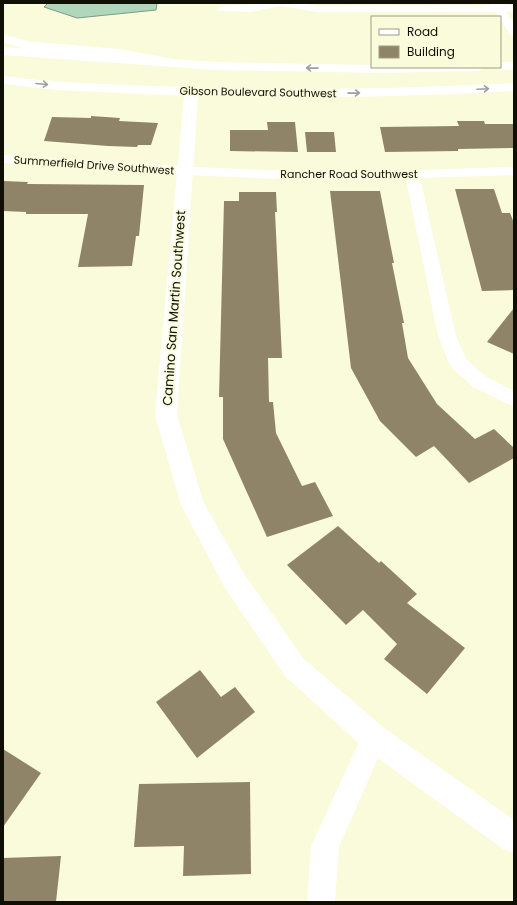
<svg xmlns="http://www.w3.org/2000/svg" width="517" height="905" font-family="Poppins,sans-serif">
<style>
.water{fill:#b0d6bc;stroke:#809a85}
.building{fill:#908468}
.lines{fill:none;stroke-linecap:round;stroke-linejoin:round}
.minor{fill:#fff;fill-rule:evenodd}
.tertiary{fill:#fff;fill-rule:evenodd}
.secondary{fill:#fff;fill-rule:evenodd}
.oneway{stroke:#9f9f9b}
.labels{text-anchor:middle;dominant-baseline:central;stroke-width:3.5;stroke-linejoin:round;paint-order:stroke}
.far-street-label{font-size:11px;fill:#0f0f05;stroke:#f9fbda}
.street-label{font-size:13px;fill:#0f0f05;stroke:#f9fbda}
</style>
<rect width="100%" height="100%" fill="#f9fbda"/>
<polygon class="water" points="48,3 157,3 156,10 77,18 44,7"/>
<g class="building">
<polygon points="91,116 120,118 119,121 158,123 151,145 138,145 137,147 108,146 44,141 52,117 91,118"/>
<polygon points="457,121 484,121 485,124 514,124 514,148 458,149 458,151 385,152 380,127 459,126"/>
<polygon points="267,122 295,122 298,152 230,151 230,130 268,130"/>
<polygon points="305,132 334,132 336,152 307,152"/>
<polygon points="3,181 28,182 27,184 144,185 139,236 136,236 132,266 78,267 88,214 26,214 26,212 3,211"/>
<polygon points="455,189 494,189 502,213 510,213 514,223 514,290 482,291"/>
<polygon points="330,191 380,191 394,263 392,263 404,323 402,323 408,358 437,404 475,439 494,429 514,448 514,458 469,483 434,446 416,457 380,421 351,368"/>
<polygon points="239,192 276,192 277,212 275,212 282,358 268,358 269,402 273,402 276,433 302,486 315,482 333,516 267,537 223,439 223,397 219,397 224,201 239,201"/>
<polygon points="514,308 514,354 487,342"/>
<polygon points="338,526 379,563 381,561 417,594 407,603 465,648 427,694 384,659 397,644 363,610 346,625 287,565"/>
<polygon points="200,670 221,697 235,687 255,712 197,758 156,702"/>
<polygon points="3,749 41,773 3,827"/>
<polygon points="250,782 251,874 183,876 184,846 134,847 139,784"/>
<polygon points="61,856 56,902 3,902 3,858"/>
</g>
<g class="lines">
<g class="minor">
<polygon points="265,3 302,3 317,6 491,5 489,3 514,5 514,11 506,12 514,23 514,36 510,35 500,19 500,17 495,12 317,12 281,6 251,12 219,11 217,9 219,7 223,6"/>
<path d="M3,155C109,161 214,170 320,171C385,172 449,169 514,167V175L420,178L456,336L466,359L487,377L514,391V407L473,387L452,368L449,363L438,336L406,179C271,183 137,172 3,163Z"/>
<polygon points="374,725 383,729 387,738 339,847 335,902 307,902 311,846 365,729"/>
</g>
<g class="tertiary">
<polygon points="3,47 216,62 372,65 372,67 483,67 481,70 476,71 382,73 216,70 3,55"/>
<polygon points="500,62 514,62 514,70 495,69 494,67 500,67"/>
<path d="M3,76C54,83 105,84 157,86C276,91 395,89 514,83V91C409,97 303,99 198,96L177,415L204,503L243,572L303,658L384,728L514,820V853L503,849L364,748L285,676L225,588L181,505L155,415L184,96L56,90L3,84Z"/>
</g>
<polygon class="secondary" points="3,34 27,41 118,49 175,59 180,60 182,63 180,66 175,67 118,57 26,49 3,42"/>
</g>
<defs><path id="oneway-shaft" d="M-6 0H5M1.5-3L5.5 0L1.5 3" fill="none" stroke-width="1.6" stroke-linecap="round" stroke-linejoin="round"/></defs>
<g class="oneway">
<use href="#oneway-shaft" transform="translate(312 68) rotate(-179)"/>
<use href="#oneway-shaft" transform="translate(42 84) rotate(5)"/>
<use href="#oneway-shaft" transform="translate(483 89) rotate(-3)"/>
<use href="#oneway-shaft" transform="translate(354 93) rotate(-1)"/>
</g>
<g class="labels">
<g class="far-street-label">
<text transform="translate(258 92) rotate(1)">Gibson Boulevard Southwest</text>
<text transform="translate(94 165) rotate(4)">Summerfield Drive Southwest</text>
<text x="349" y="174">Rancher Road Southwest</text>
</g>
<g class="street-label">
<text transform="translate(174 308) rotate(-86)">Camino San Martin Southwest</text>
</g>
</g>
<rect width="517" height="905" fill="none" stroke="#0f0f05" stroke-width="8"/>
<rect x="371" y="16" width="130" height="52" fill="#f9fbda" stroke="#9b9d85"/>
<rect x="379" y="29" width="20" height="6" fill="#ffffff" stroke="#9b9d85"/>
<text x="407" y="36" font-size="12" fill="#0f0f05">Road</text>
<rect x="379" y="46" width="20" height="12" fill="#908468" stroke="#9b9d85"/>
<text x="407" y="56" font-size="12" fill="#0f0f05">Building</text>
</svg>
